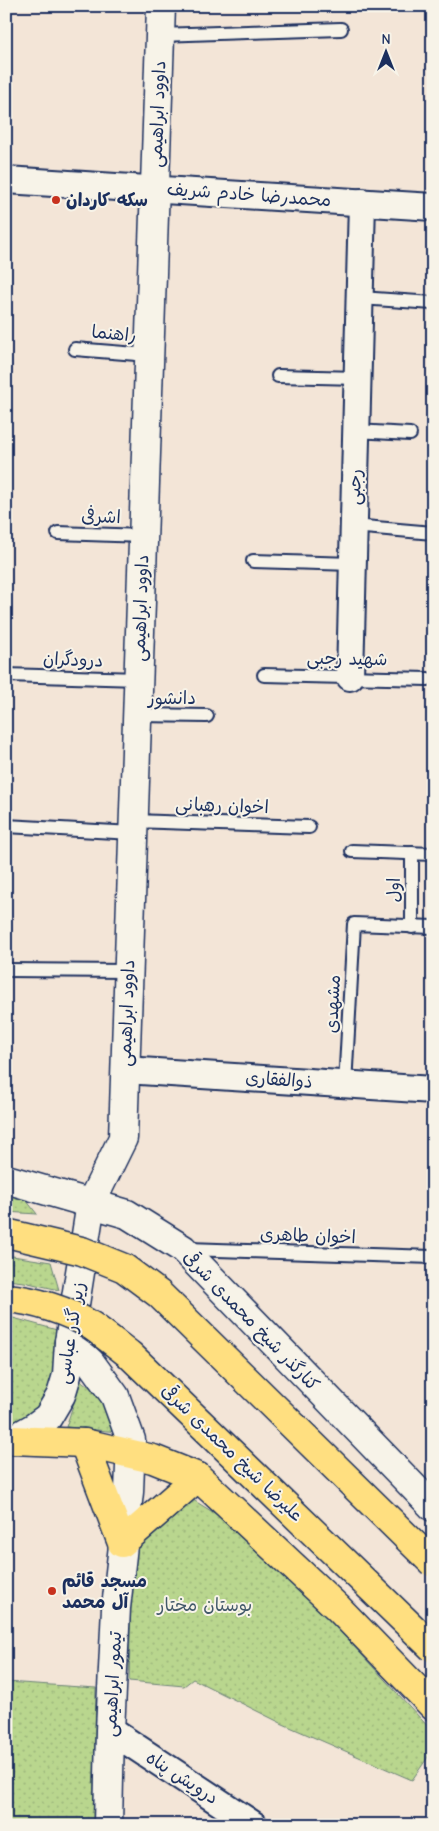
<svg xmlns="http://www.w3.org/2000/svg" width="439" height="1831" font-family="'Comic Neue','Playpen Sans Arabic',sans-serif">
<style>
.grass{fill:url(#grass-dots);stroke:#6a8276}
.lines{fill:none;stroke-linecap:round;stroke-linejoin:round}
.lane-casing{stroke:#1b2f5e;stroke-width:16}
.street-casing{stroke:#1b2f5e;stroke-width:30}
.secondary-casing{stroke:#1b2f5e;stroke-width:31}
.primary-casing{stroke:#1b2f5e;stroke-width:31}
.lane{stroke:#f7f3e8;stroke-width:12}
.street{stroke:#f7f3e8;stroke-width:26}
.secondary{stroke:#f7f3e8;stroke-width:28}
.primary{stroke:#ffdf80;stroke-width:28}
.primary-bridge-casing{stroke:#1b2f5e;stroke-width:31;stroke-linecap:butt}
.primary-bridge{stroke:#ffdf80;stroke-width:28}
.poi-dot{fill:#c8321e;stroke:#f7f3e8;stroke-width:2}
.labels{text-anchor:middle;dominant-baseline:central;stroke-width:4;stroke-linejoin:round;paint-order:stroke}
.street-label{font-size:18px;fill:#1b2f5e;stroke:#f7f3e8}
.poi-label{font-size:18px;font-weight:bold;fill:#1b2f5e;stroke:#f7f3e8;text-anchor:start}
.park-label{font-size:18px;fill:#42596a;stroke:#f7f3e8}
</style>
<defs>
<pattern id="grass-dots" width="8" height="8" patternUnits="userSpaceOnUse" patternTransform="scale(1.25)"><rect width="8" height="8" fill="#b9d68e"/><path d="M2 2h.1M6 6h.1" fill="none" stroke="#9eb87d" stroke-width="1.8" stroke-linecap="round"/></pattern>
</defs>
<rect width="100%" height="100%" fill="#f3e5d7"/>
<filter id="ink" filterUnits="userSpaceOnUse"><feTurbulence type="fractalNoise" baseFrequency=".02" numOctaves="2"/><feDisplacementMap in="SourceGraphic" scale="10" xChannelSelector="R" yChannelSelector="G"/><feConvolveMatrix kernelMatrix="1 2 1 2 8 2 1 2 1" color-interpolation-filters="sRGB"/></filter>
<g filter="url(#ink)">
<g class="grass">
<polygon points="6,1185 19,1191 37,1214 6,1212"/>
<polygon points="6,1255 51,1262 59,1290 24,1282 6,1280"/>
<polygon points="6,1316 57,1330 57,1371 42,1408 6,1428"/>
<path d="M81,1381C104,1395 107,1409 118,1432L66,1427Z"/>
<polygon points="190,1498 216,1514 326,1616 433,1732 433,1750 412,1780 283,1724 193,1679 184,1686 129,1681 132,1548"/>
<polygon points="6,1682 96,1688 93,1825 6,1825"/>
</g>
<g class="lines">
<g class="lane-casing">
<g id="lane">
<polyline points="160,35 341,29"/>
<polyline points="360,298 433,303"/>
<polyline points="75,349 149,355"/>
<polyline points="278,376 358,378"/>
<polyline points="356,431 410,434"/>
<polyline points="353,526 433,533"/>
<polyline points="58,533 143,536"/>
<polyline points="253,561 353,564"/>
<polyline points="6,675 138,679"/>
<polyline points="264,675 428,679"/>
<polyline points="137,715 207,716"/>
<polyline points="134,821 309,827"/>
<polyline points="6,826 133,833"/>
<polyline points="352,851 433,854"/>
<polyline points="412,853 412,927"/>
<polyline points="6,970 128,971"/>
<polyline points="345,1085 354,924 433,927"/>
<polyline points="188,1249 433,1257"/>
</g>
</g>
<g class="street-casing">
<g id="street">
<polyline points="6,180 433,207"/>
<polyline points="350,677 362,202"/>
<polyline points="125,1070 433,1090"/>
<polyline points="110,1730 254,1825"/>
</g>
</g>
<g class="secondary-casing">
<g id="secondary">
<polyline points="6,1179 127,1214 183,1249 433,1507"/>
<polyline points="69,1342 91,1363 115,1396 131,1440 129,1492 116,1608 110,1730 108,1825"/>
<polyline points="12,1440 33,1428 48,1417 61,1395 67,1375 69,1342 91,1203 123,1138 161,6"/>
</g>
</g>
<g class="primary-casing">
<g id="primary">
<polyline points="6,1441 12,1440 84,1443 153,1459 198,1477 338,1608 433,1706"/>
<polyline points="84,1443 122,1543 198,1477"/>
</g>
</g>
<use href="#lane" class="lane"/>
<use href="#street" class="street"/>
<use href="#secondary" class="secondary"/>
<use href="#primary" class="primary"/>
<g class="primary-bridge-casing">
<g id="primary-bridge">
<polyline points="6,1233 82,1251 124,1268 159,1294 433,1563"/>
<path d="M6,1298C33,1300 69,1311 92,1326C105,1335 117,1345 130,1355L433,1648"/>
</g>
</g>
<use href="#primary-bridge" class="primary-bridge"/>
</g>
</g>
<g class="poi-dot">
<circle cx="56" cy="200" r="5"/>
<circle cx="52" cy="1591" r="5"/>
</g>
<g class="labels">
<g class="street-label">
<text transform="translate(158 114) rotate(-88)">داوود ابراهیمی</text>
<text transform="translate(249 195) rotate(4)">محمدرضا خادم شریف</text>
<text transform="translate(114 334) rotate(5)">راهنما</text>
<text transform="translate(355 487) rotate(-88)">رجبی</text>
<text transform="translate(101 517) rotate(2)">اشرفی</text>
<text transform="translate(141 608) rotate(-88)">داوود ابراهیمی</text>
<text transform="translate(347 659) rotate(1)">شهید رجبی</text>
<text transform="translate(73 660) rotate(2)">درودگران</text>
<text x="172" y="698">دانشور</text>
<text transform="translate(222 806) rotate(2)">اخوان رهبانی</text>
<text transform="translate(394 890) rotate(-90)">اول</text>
<text transform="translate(333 1004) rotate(-87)">مشهدی</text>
<text transform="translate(127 1013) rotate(-88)">داوود ابراهیمی</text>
<text transform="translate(279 1080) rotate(4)">ذوالفقاری</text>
<text transform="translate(308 1236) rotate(2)">اخوان طاهری</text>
<text transform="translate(251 1321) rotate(46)">کنارگذر شیخ محمدی شرقی</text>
<text transform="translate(71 1333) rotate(-81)">زیر گذر عباسی</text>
<text transform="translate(232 1453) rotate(44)">علیرضا شیخ محمدی شرقی</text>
<text transform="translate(113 1684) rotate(-87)">تیمور ابراهیمی</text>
<text transform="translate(182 1778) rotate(33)">درویش پناه</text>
</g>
<g class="poi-label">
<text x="66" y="200">سکه کاردان</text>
<text x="62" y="1581">مسجد قائم<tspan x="62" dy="21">آل محمد</tspan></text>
</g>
<g class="park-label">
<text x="205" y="1605">بوستان مختار</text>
</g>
</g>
<rect width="439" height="1831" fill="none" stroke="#f7f3e8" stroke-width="25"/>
<rect x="12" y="12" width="414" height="1806" fill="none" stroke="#1b2f5e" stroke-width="2" filter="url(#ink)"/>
<g transform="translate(386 52)" stroke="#f7f3e8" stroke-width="4" paint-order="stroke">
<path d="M0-4L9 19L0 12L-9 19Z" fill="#1b2f5e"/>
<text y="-8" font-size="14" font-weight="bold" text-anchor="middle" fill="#1b2f5e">N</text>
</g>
</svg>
